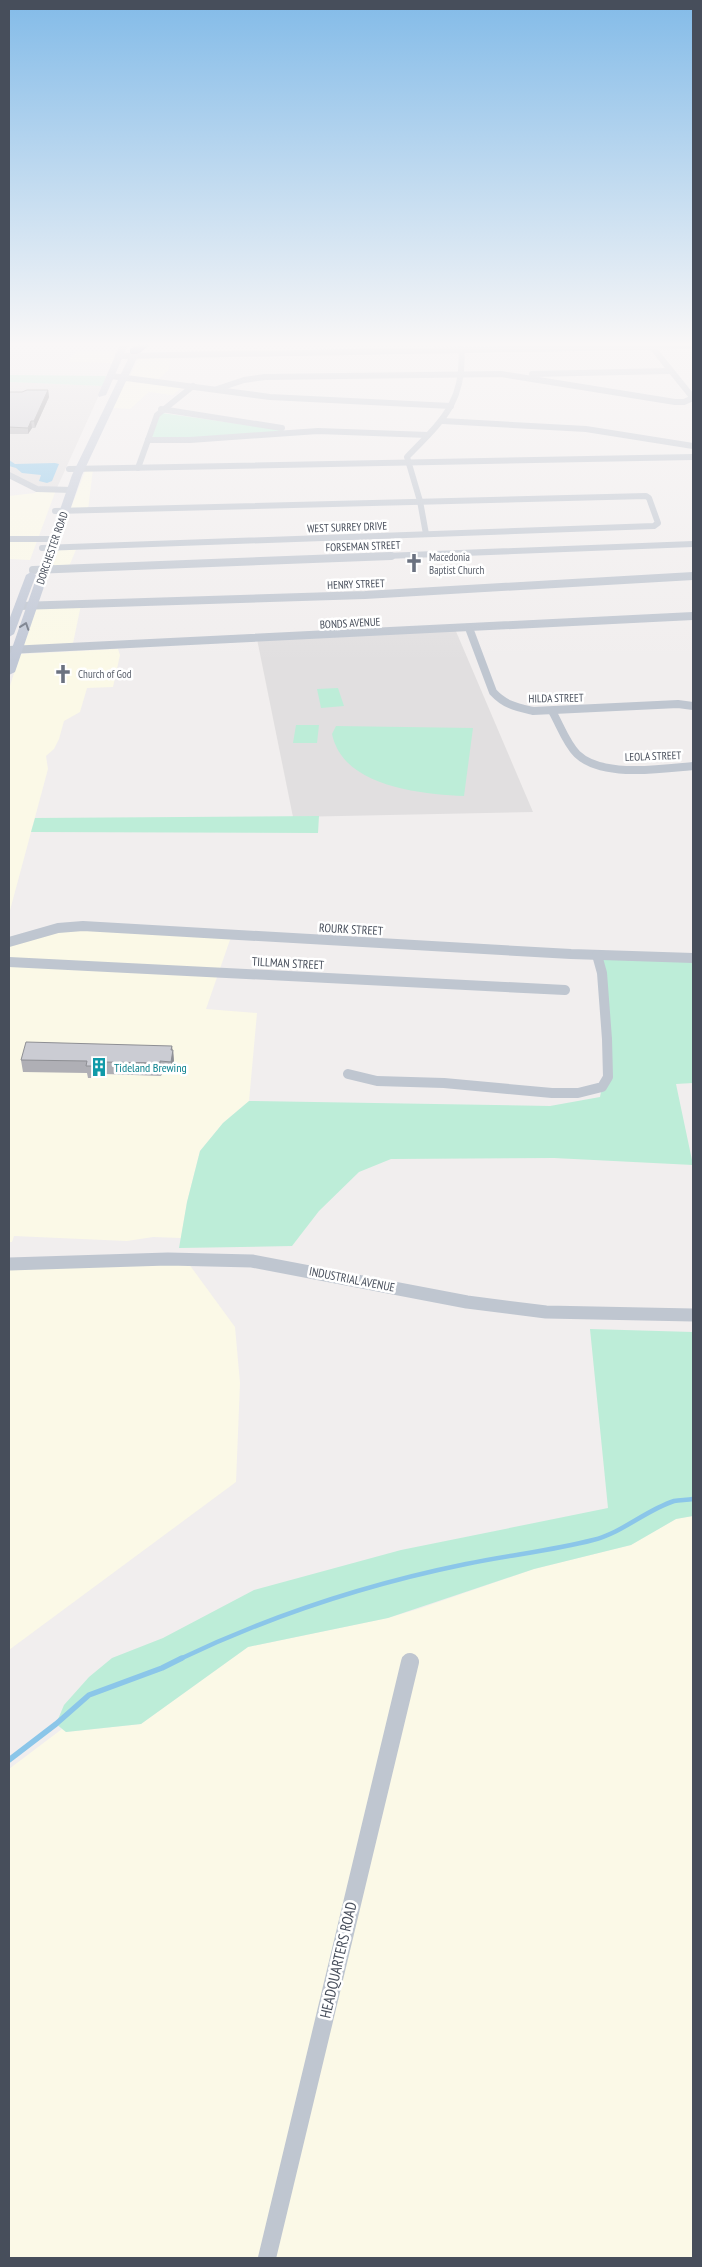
<svg xmlns="http://www.w3.org/2000/svg" width="702" height="2267" font-family="'PT Sans Narrow',sans-serif">
<style>
.commercial{fill:#fbf9e7}
.education{fill:#e1dfe0}
.green{fill:#bdedd8}
.water{fill:#8bc6e9}
.lines{fill:none;stroke-linecap:round;stroke-linejoin:round}
.stream-far1{stroke:#8bc6e9;stroke-width:4.5}
.stream{stroke:#8bc6e9;stroke-width:5.5}
.motorway-casing{stroke:#7283a7;stroke-width:2}
.minor-far4{stroke:#bfc6d0;stroke-width:6}
.minor-far3{stroke:#bfc6d0;stroke-width:8}
.minor-far2{stroke:#bfc6d0;stroke-width:10}
.minor-far1{stroke:#bfc6d0;stroke-width:13}
.minor{stroke:#bfc6d0;stroke-width:18}
.secondary{fill:#c1c8d6;fill-rule:evenodd}
.motorway{fill:#8798bc;fill-rule:evenodd}
.wall{fill:#afafb5}
.shaded-wall{fill:#8e8f94}
.building{fill:#cbccd3;stroke:#8e8f94}
.oneway{stroke:#727986}
.labels{text-anchor:middle;dominant-baseline:central;stroke-width:5;stroke-linejoin:round;paint-order:stroke}
.far-street-label{font-size:11px;fill:#474e5b;stroke:#fff}
.far-worship-label{font-size:11px;fill:#5b616d;stroke:#fff;text-anchor:start}
.street-label{font-size:12px;fill:#474e5b;stroke:#fff}
.culture-label{font-size:12px;fill:#0d838f;stroke:#fff;text-anchor:start}
.near-street-label{font-size:15px;fill:#474e5b;stroke:#fff}
</style>
<rect width="100%" height="100%" fill="#f1eeee"/>
<g class="commercial">
<polygon points="76,351 116,351 112,363 68,362"/>
<polygon points="170,358 169,370 157,380 185,385 173,395 149,392 130,409 113,408 125,380 131,374 138,359"/>
<polygon points="86,469 93,469 88,510 70,510"/>
<polygon points="37,489 56,490 30,560 9,559 9,496 35,493"/>
<polygon points="77,547 68,569 50,569 57,548"/>
<polygon points="81,605 72,648 22,648 37,606"/>
<polygon points="118,649 120,655 113,687 87,688 80,712 64,721 59,739 54,749 46,756 48,769 9,914 9,689 20,654"/>
<polygon points="58,928 232,934 206,1009 257,1013 249,1101 223,1123 200,1151 187,1202 181,1238 153,1237 127,1241 14,1236 12,1242 9,1242 9,942"/>
<polygon points="186,1260 235,1327 240,1383 236,1482 9,1650 9,1264"/>
<polygon points="693,1516 693,2258 9,2258 9,1769 62,1729 66,1732 141,1724 248,1647 388,1618 418,1609 534,1569 631,1545 676,1519"/>
</g>
<g class="education">
<polygon points="9,382 103,386 56,490 46,490 9,473"/>
<polygon points="455,629 533,812 293,817 257,639"/>
</g>
<g class="green">
<polygon points="9,375 106,376 103,386 9,382"/>
<polygon points="162,413 283,430 283,432 189,439 153,438 152,436 159,415"/>
<polygon points="338,688 344,706 321,708 317,689"/>
<polygon points="296,725 319,725 317,743 293,743"/>
<path d="M336,726L473,728L464,796C420,794 343,787 332,734Z"/>
<polygon points="319,816 318,833 31,832 35,818"/>
<polygon points="597,955 693,958 693,1083 676,1084 693,1165 554,1158 391,1159 359,1172 319,1211 292,1246 179,1248 187,1202 200,1151 223,1123 249,1101 550,1106 600,1097 602,1087 608,1077"/>
<polygon points="590,1329 693,1332 693,1516 676,1519 631,1545 534,1569 388,1618 248,1647 141,1724 66,1732 56,1724 64,1705 89,1677 112,1658 163,1638 254,1590 401,1550 608,1508"/>
</g>
<polygon class="water" points="9,460 15,464 55,463 59,464 52,481 47,483 39,481 41,475 22,473 16,468 9,466"/>
<g class="lines">
<path class="stream-far1" d="M180,1659C270,1616 368,1584 466,1564C508,1555 551,1551 593,1540C622,1533 646,1510 674,1501C680,1500 687,1500 693,1499"/>
<polyline class="stream" points="9,1760 56,1724 89,1695 162,1668 182,1658"/>
<g class="motorway-casing">
<polygon id="motorway" points="138,345 148,345 137,354 131,354 131,350"/>
</g>
<g class="minor-far4">
<polyline points="118,356 693,346"/>
<polyline points="532,374 670,371"/>
<polyline points="111,376 270,397 451,406"/>
<polyline points="217,389 244,380 265,377 501,374 675,402 684,402 693,398 652,347"/>
<polyline points="161,409 282,428"/>
<polyline points="443,421 586,429 693,446"/>
<polyline points="148,440 190,440 318,431 428,435"/>
<polyline points="138,468 157,415 193,386"/>
<polyline points="69,469 693,457"/>
<polyline points="9,475 37,489 72,490"/>
<path d="M426,534L420,501L407,457C443,420 466,401 461,345"/>
<polyline points="9,539 55,539"/>
<polyline points="42,548 654,526 658,523 649,498 646,496 55,511"/>
<polyline points="359,557 693,544"/>
</g>
<g class="minor-far3">
<polyline points="33,570 391,556"/>
<polyline points="19,606 365,595 693,576"/>
<path d="M469,628L493,692C505,705 516,707 533,711L678,704L693,706"/>
<polyline points="9,650 693,616"/>
<path d="M552,711C560,725 566,743 577,754C602,778 661,769 693,766"/>
</g>
<g class="minor-far2">
<polyline points="9,942 58,928 83,926 571,954 693,958"/>
<polyline points="9,962 565,990"/>
<polyline points="348,1074 377,1081 444,1083 552,1093 578,1093 602,1087 608,1077 607,1039 602,973 597,955"/>
</g>
<polyline class="minor-far1" points="9,1264 168,1259 252,1261 467,1302 546,1312 693,1315"/>
<polyline class="minor" points="267,2258 410,1662"/>
<g class="secondary">
<polygon points="120,345 128,345 106,395 99,397 98,395"/>
<polygon points="135,345 143,345 82,475 15,672 9,675 9,657 72,475"/>
<polygon points="31,572 36,575 14,634 9,637 9,620 26,575"/>
</g>
<use href="#motorway" class="motorway"/>
</g>
<g class="wall">
<polygon points="48,390 49,397 35,428 32,428 28,434 9,434 9,392 22,392"/>
<polygon points="172,1046 172,1050 173,1050 174,1062 172,1074 162,1074 161,1076 105,1074 104,1078 88,1078 87,1073 23,1072 21,1060"/>
</g>
<g class="shaded-wall">
<polygon points="48,390 49,397 35,428 34,421"/>
<polygon points="31,421 32,428 28,434 28,428"/>
<polygon points="172,1046 173,1054 173,1050 174,1062 172,1074 171,1062"/>
<polygon points="104,1062 105,1074 104,1078 102,1066"/>
</g>
<g class="building">
<polygon points="27,390 48,390 34,421 31,421 28,428 9,427 9,392 22,392"/>
<polygon points="26,1042 172,1046 171,1050 173,1050 171,1062 160,1061 160,1063 104,1062 102,1066 86,1066 87,1061 21,1060"/>
</g>
<defs><path id="oneway-chevron" d="M-2-3.5L2.5 0L-2 3.5" fill="none" stroke-width="1.6" stroke-linecap="round" stroke-linejoin="round" transform="scale(1.25)"/></defs>
<use class="oneway" href="#oneway-chevron" transform="translate(25 626) rotate(-71)"/>
<linearGradient id="sky" x2="0" y2="1"><stop stop-color="#83bbe8"/><stop offset="0.52" stop-color="#f9f7f7"/><stop offset="1" stop-color="#f9f7f7" stop-opacity="0"/></linearGradient>
<rect width="702" height="662" fill="url(#sky)"/>
<defs>
<g id="church-bare" transform="scale(1.5)"><path d="M-1.2-6h2.4v3.5h3.3v2.4h-3.3V6h-2.4V-.1h-3.3v-2.4h3.3Z" fill="#6b7280" stroke="#fff" stroke-width="2.5" paint-order="stroke"/></g>
<g id="building-bare" transform="scale(1.5)"><path d="M-4-6H4V6H1V3H-1V6H-4ZM-2.5-4.3h1.7v1.8h-1.7ZM.8-4.3h1.7v1.8H.8ZM-2.5-1h1.7V.8h-1.7ZM.8-1h1.7V.8H.8Z" fill="#0f9aa8" stroke="#fff" stroke-width="2.5" paint-order="stroke"/></g>
</defs>
<g fill-rule="evenodd">
<use href="#church-bare" x="414" y="563"/>
<use href="#church-bare" x="63" y="674"/>
<use href="#building-bare" x="99" y="1067"/>
</g>
<g class="labels">
<g class="far-street-label">
<text transform="translate(347 527) rotate(-2)">WEST SURREY DRIVE</text>
<text transform="translate(363 546) rotate(-2)">FORSEMAN STREET</text>
<text transform="translate(52 548) rotate(-71)">DORCHESTER ROAD</text>
<text transform="translate(356 584) rotate(-2)">HENRY STREET</text>
<text transform="translate(350 623) rotate(-3)">BONDS AVENUE</text>
<text transform="translate(556 698) rotate(-1)">HILDA STREET</text>
<text transform="translate(653 756) rotate(-2)">LEOLA STREET</text>
</g>
<g class="far-worship-label">
<text x="429" y="557">Macedonia<tspan x="429" dy="13">Baptist Church</tspan></text>
<text x="78" y="674">Church of God</text>
</g>
<g class="street-label">
<text transform="translate(351 929) rotate(3)">ROURK STREET</text>
<text transform="translate(288 963) rotate(3)">TILLMAN STREET</text>
<text transform="translate(352 1279) rotate(11)">INDUSTRIAL AVENUE</text>
</g>
<g class="culture-label">
<text x="114" y="1067">Tideland Brewing</text>
</g>
<g class="near-street-label">
<text transform="translate(338 1960) rotate(-77)">HEADQUARTERS ROAD</text>
</g>
</g>
<rect width="702" height="2267" fill="none" stroke="#474e5b" stroke-width="20"/>
</svg>
